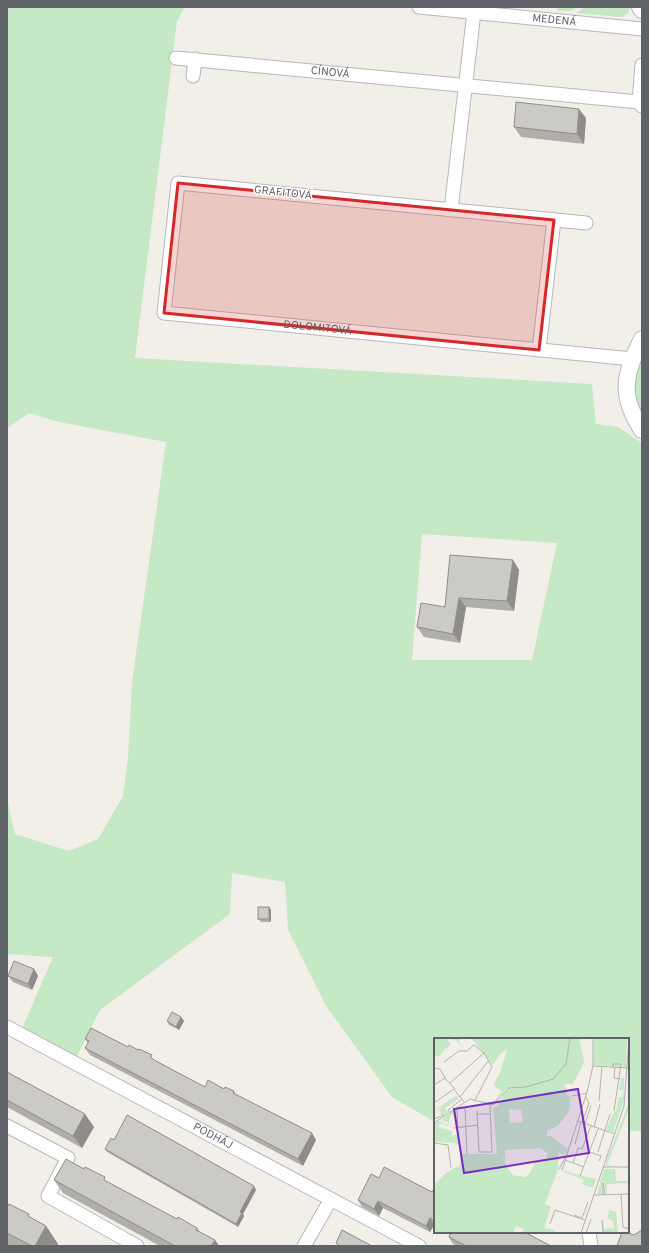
<svg xmlns="http://www.w3.org/2000/svg" width="649" height="1253" font-family="Overpass,sans-serif">
<style>
.green{fill:#c5e8c5;fill-rule:evenodd}
.lines{fill:none;stroke-linecap:round;stroke-linejoin:round}
.minor-casing{stroke:#b5b8bc;stroke-width:15}
.tertiary-casing{stroke:#b5b8bc;stroke-width:18}
.minor{stroke:#fff;stroke-width:13}
.tertiary{stroke:#fff;stroke-width:16}
.wall{fill:#afaea9}
.shaded-wall{fill:#8f8d8a}
.building{fill:#cccac5;stroke:#8f8d8a}
.marked{fill:#d62828;fill-opacity:0.2;stroke:#d62828;stroke-width:3;stroke-linejoin:round}
.labels{text-anchor:middle;dominant-baseline:central;stroke-width:3;stroke-linejoin:round;paint-order:stroke}
.street-label{font-size:11px;fill:#5f6368;stroke:#fff}
.inset-road{fill:none;stroke:#b3b3b1;stroke-width:1}
.view{fill:#7b2cbf;fill-opacity:0.15;stroke:#7b2cbf;stroke-width:2}
.inset-edge{fill:none;stroke:#5f6368;stroke-width:2}
</style>
<rect width="100%" height="100%" fill="#f1efe8"/>
<g class="green">
<path d="M7,7H185L177,21L135,358L592,384L596,424L618,427L642,443V1131H628V1039H435V1122L392,1097L326,1006L288,930L285,882L232,873L230,914L100,1010L76,1058L21,1031L53,957L7,954V799L15,834L69,851L98,839L123,796L128,759L132,682L166,442L59,422L29,413L7,428ZM422,534L557,543L532,660H412Z"/>
<polygon points="556,7 577,7 571,11 559,11"/>
<path d="M585,7H630C629,13 627,15 621,17L576,13Z"/>
<path d="M642,353V416C631,388 633,382 642,353Z"/>
</g>
<g class="lines">
<g class="minor-casing">
<g id="minor">
<path id="s1" d="M419,7L642,29"/>
<path id="s2" d="M176,58L639,102L642,106"/>
<polyline points="193,76 195,59"/>
<polyline points="639,102 642,65"/>
<polyline points="451,210 474,12"/>
<path id="s3" d="M586,223L178,183L164,313L632,359"/>
<polyline points="539,350 554,220"/>
<path id="s4" d="M7,1027L419,1246"/>
<polyline points="7,1126 68,1158 48,1196 137,1246"/>
<polyline points="589,1232 591,1246"/>
<polyline points="304,1246 331,1199"/>
</g>
</g>
<g class="tertiary-casing">
<g id="tertiary">
<polyline points="640,7 642,10"/>
<path d="M642,339C624,374 619,395 642,430"/>
</g>
</g>
<use href="#minor" class="minor"/>
<use href="#tertiary" class="tertiary"/>
</g>
<g class="wall">
<polygon points="586,118 584,144 521,137 514,127"/>
<polygon points="513,560 519,570 514,611 466,607 460,643 424,637 417,627"/>
<polygon points="269,907 271,910 271,922 261,922 258,919"/>
<polygon points="34,969 38,976 32,990 13,982 8,976"/>
<polygon points="181,1017 184,1021 179,1030 169,1025 167,1021"/>
<polygon points="85,1039 128,1047 156,1061 205,1087 224,1089 234,1091 236,1095 316,1140 303,1166 90,1055 85,1048 88,1043"/>
<polygon points="7,1072 94,1127 82,1148 7,1107"/>
<polygon points="114,1140 256,1190 243,1214 244,1216 238,1227 107,1152 105,1149"/>
<polygon points="379,1178 432,1192 435,1191 435,1225 434,1225 430,1232 383,1208 379,1216 362,1207 358,1200"/>
<polygon points="54,1180 108,1182 177,1219 197,1228 200,1232 215,1240 219,1246 160,1246 63,1193"/>
<polygon points="7,1205 46,1226 58,1244 58,1246 11,1246 7,1244"/>
<polygon points="448,1232 524,1232 551,1246 458,1246 453,1244 449,1237 450,1233"/>
</g>
<g class="shaded-wall">
<polygon points="579,109 586,118 584,144 577,134"/>
<polygon points="513,560 519,570 514,611 507,601"/>
<polygon points="459,598 466,607 460,643 453,634"/>
<polygon points="269,907 271,910 271,922 269,919"/>
<polygon points="34,969 38,976 32,990 28,984"/>
<polygon points="181,1017 184,1021 179,1030 176,1027"/>
<polygon points="85,1114 94,1127 82,1148 73,1136"/>
<polygon points="312,1133 316,1140 303,1166 298,1159"/>
<polygon points="254,1186 256,1190 243,1214 244,1216 238,1227 236,1224 240,1212"/>
<polygon points="378,1201 383,1208 379,1216 374,1209"/>
<polygon points="430,1218 434,1225 430,1232 426,1226"/>
<polygon points="46,1226 58,1244 58,1246 35,1246"/>
<polygon points="215,1240 219,1246 211,1246"/>
</g>
<g class="building">
<polygon points="516,102 579,109 577,134 514,127"/>
<polygon points="450,555 513,560 507,601 459,598 453,634 417,627 421,603 445,607"/>
<rect x="258" y="907" width="11" height="12"/>
<polygon points="14,961 34,969 28,984 8,976"/>
<polygon points="172,1012 181,1017 176,1027 167,1021"/>
<polygon points="91,1028 128,1047 129,1045 138,1050 139,1049 152,1055 151,1057 154,1060 205,1087 208,1080 224,1089 225,1087 234,1091 233,1093 312,1133 298,1159 85,1048 89,1041 85,1039"/>
<polygon points="7,1072 85,1114 73,1136 7,1100"/>
<polygon points="127,1115 254,1186 240,1212 242,1213 236,1224 105,1149 111,1138 114,1140"/>
<polygon points="66,1159 84,1169 85,1167 105,1177 104,1180 177,1219 178,1217 197,1228 196,1230 215,1240 211,1246 175,1246 54,1180"/>
<polygon points="384,1167 432,1192 433,1190 435,1191 435,1221 430,1218 426,1226 378,1201 374,1209 358,1200 371,1174 379,1178"/>
<polygon points="9,1204 29,1214 28,1216 46,1226 35,1246 32,1246 7,1233 7,1205 8,1206"/>
<polygon points="342,1230 372,1246 340,1246 336,1243"/>
<polygon points="642,1230 642,1246 617,1246 622,1232 625,1232 634,1235"/>
<polygon points="451,1232 524,1232 551,1246 466,1246 449,1237"/>
</g>
<path class="marked" d="M178,183L554,220L539,350L164,313Z"/>
<g class="labels">
<g class="street-label">
<text stroke="none"><textPath href="#s1" startOffset="136">MEDENÁ</textPath></text>
<text stroke="none"><textPath href="#s2" startOffset="155">CÍNOVÁ</textPath></text>
<text transform="translate(283 193) rotate(6)">GRAFITOVÁ</text>
<text stroke="none"><textPath href="#s3" startOffset="695">DOLOMITOVÁ</textPath></text>
<text stroke="none"><textPath href="#s4" startOffset="233">PODHÁJ</textPath></text>
</g>
</g>
<g transform="translate(434 1038)">
<rect width="195" height="195" fill="#f1efe8"/>
<path d="M0,0H24L27,9L22,2L13,1L17,7L11,11L6,18H0ZM37,0H145L150,24L139,46H131L133,57L137,59L135,73L125,87L113,93V98H117L134,111L132,117L124,115V132L111,166L117,169L110,190L121,192L118,195H88L90,191L82,188L79,195H0V147L12,135L26,127L27,116H63L59,70L63,69L72,52L89,48L72,51L60,66H56L44,62L59,65L68,53L59,47L66,35L73,12L67,15L59,27ZM75,71L87,72L89,84L76,85ZM107,110L113,115V120L102,123L95,136L91,139L79,137L71,126V112ZM160,0H193L192,29L159,27ZM187,40H190V62L179,94L172,92L178,77L182,73L185,59H189L190,51L185,52ZM23,57L24,61L11,70L14,75L11,76L5,73L0,76L10,69L0,73ZM195,64V71L173,127L181,129H172V124ZM21,72L22,79L21,87L20,76L17,77L14,88L6,85L4,89L18,93V98L23,96L26,108L20,105L0,104V85L5,83L13,87L14,84L7,82ZM170,131H181L182,143H195V145L173,146V157L169,141L168,156H163ZM125,132L162,141L159,150L148,146L150,142ZM175,172L182,174L184,195H169V183L170,191L181,190L178,182L174,181Z" fill="#c5e8c5" fill-rule="evenodd"/>
<path class="inset-road" d="M10,24L25,13H33L40,7L50,15L58,29L41,62M159,28L194,30M179,29V26H187L180,73M181,29L180,40L186,41M0,30L6,31L11,40M16,45L50,15M0,47L11,40L21,51M138,58L153,55M26,59L55,22M165,63L168,28M0,65L20,51L30,64M31,69L33,117M23,70L24,99M43,73L45,114H58L56,67M16,75L14,72L28,61M43,76H56M0,81L10,77L7,75M144,83L181,96M0,85L36,61L59,67L75,50L92,49L119,41L132,26L136,0M148,85L155,65L152,59M151,86L157,67M160,89L166,66M20,90L44,87M0,105L14,107M141,106L147,84M14,107L17,130M156,114L167,118L165,123M164,114L176,76M131,122L150,129M139,125L144,110L148,111L157,88M169,129H195M125,131L132,118M128,132L153,54L159,28V0M146,138L164,91M160,157L195,156M169,157V145L171,157M187,157L189,189L195,191M140,177L148,180L154,164M168,182L169,195M116,186L121,172L151,182M147,195L190,68L195,0M152,195L157,181"/>
<path class="view" d="M144,51L155,115L30,135L20,71Z"/>
<rect width="195" height="195" class="inset-edge"/>
</g>
<rect width="649" height="1253" fill="none" stroke="#5f6368" stroke-width="16"/>
</svg>
